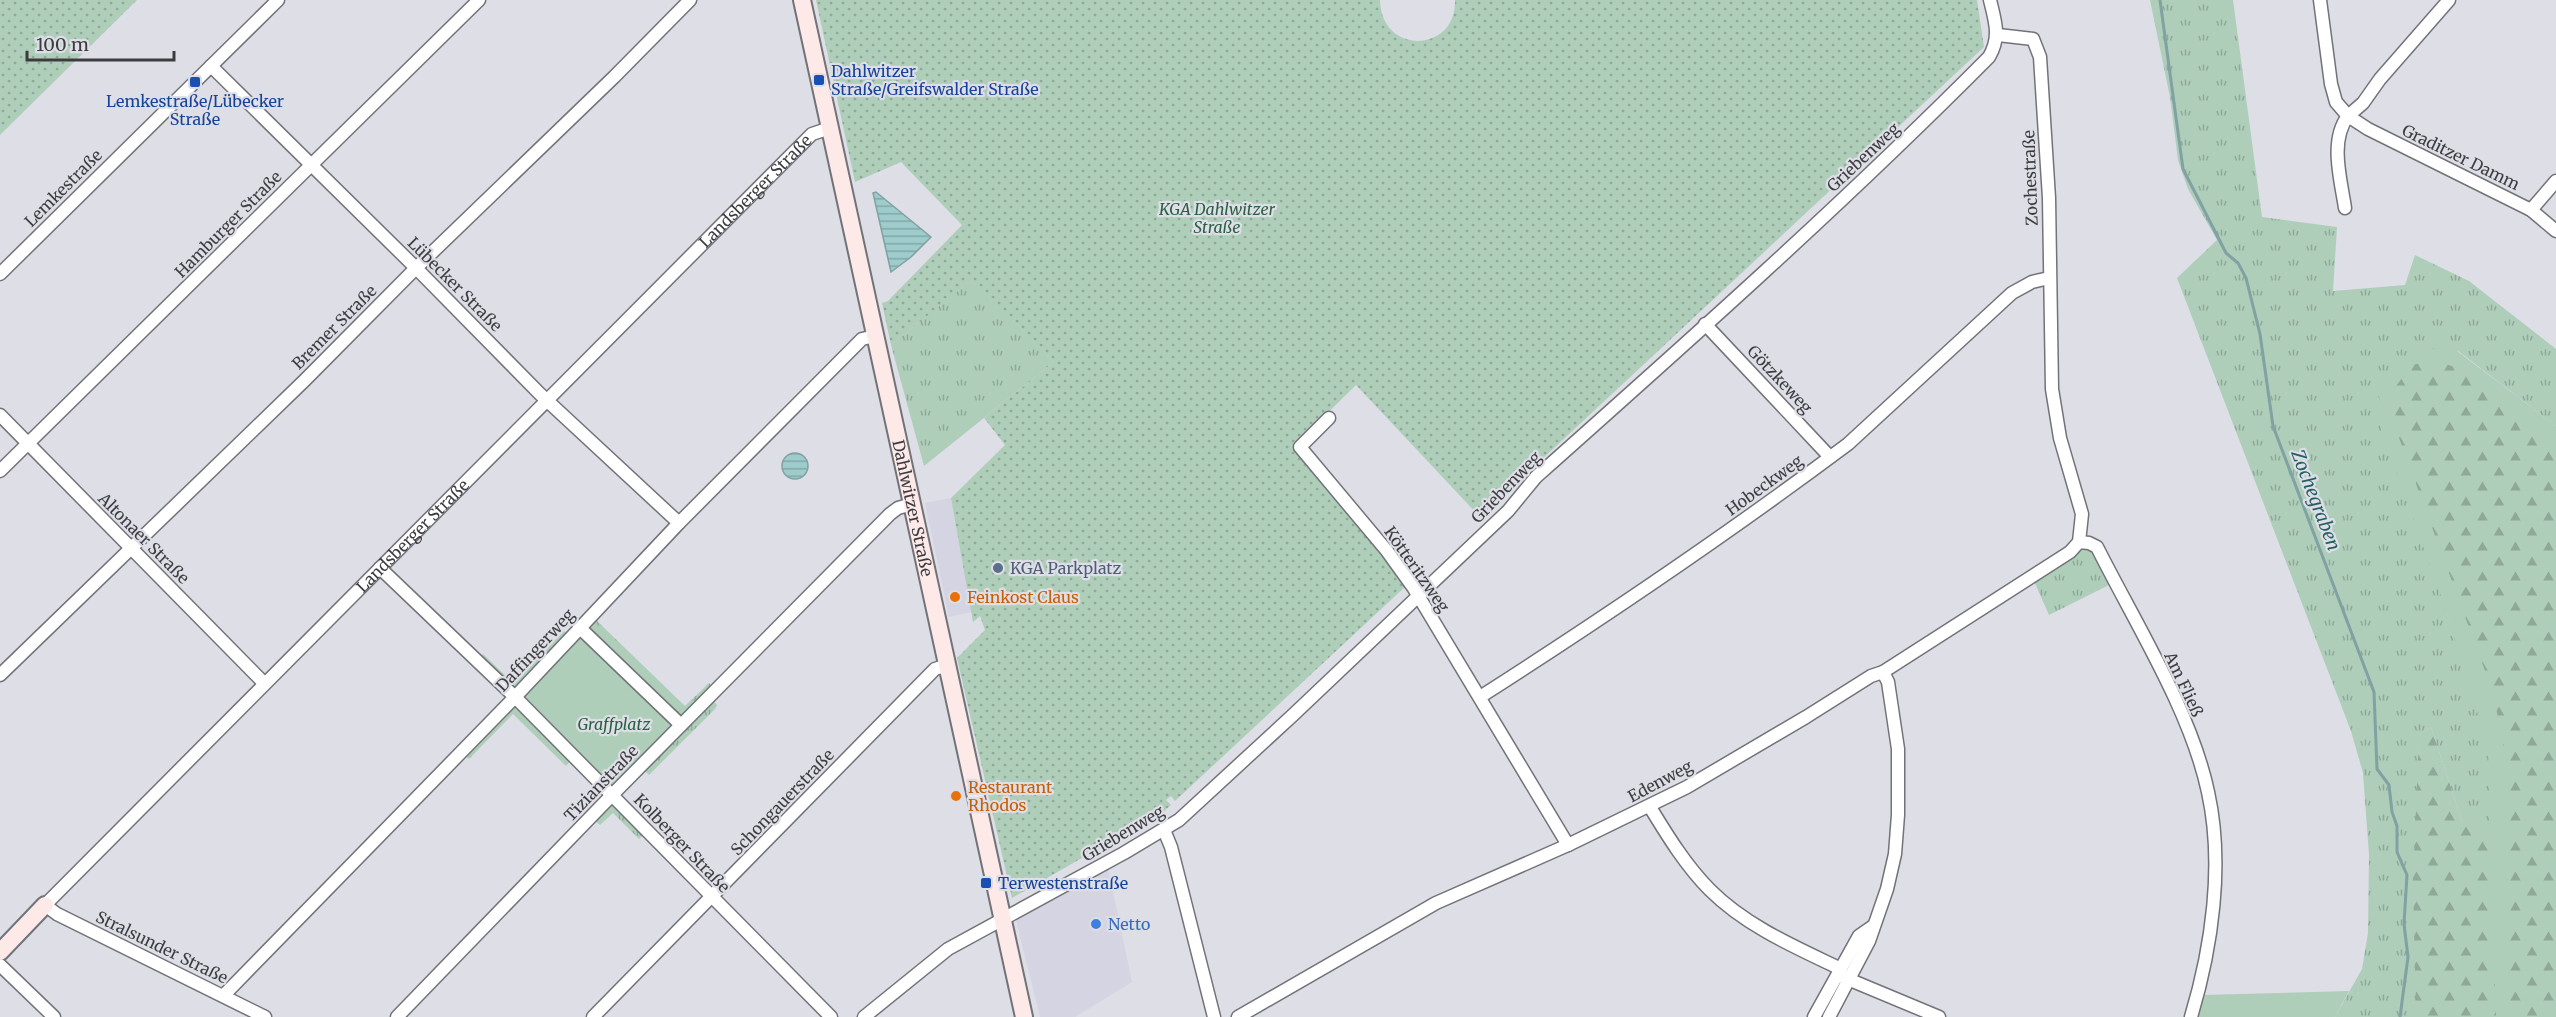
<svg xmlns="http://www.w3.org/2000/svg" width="2556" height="1017" font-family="Merriweather,serif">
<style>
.built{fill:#d4d4e3}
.grass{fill:url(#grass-tufts)}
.forest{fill:url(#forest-firs)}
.park{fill:#aeceb9}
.garden{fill:url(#garden-dots)}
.water{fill:url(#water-rules);stroke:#81a1a2;stroke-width:1.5}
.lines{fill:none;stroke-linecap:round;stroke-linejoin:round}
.stream{stroke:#81a1a2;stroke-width:3}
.street-casing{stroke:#727279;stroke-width:15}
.secondary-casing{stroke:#727279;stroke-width:20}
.street{stroke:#fff;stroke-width:12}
.secondary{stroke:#fdeae8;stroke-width:16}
.transit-dot{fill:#1a4fb4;stroke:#dedee6;stroke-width:2}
.service-dot{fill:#5c6f8a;stroke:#dedee6;stroke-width:2}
.food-dot{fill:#e8710a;stroke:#dedee6;stroke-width:2}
.shop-dot{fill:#3f7fe0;stroke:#dedee6;stroke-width:2}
.labels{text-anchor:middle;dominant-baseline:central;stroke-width:4.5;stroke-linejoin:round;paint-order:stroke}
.transit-label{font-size:16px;fill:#164399;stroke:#dedee6;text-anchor:start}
.street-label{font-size:16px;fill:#3c3c40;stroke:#dedee6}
.park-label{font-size:16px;font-style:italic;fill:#296041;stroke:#dedee6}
.service-label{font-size:16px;fill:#4e5e75;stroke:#dedee6;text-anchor:start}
.food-label{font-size:16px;fill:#c56008;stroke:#dedee6;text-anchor:start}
.shop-label{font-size:16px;fill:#366cbe;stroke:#dedee6;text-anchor:start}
.water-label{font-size:18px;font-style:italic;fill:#236161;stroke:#dedee6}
</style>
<defs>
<pattern id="grass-tufts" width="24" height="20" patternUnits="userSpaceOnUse" patternTransform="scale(1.5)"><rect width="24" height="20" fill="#aeceb9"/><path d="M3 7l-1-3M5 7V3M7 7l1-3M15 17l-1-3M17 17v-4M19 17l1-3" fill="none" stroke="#8fa898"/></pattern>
<pattern id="forest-firs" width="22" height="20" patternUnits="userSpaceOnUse" patternTransform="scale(1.5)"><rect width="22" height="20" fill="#aeceb9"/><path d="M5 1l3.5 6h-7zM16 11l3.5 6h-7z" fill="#8fa898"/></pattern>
<pattern id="garden-dots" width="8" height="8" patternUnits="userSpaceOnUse" patternTransform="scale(1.5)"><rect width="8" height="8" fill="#aeceb9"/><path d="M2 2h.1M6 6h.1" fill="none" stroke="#8fa898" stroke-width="1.8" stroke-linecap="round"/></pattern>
<pattern id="water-rules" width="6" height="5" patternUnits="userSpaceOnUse" patternTransform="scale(1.5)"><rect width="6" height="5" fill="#9ecccc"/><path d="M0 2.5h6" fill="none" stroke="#82a7a7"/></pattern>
</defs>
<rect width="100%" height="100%" fill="#dedee6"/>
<g class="built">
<polygon points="951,498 972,612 949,617 925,503"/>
<polygon points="1108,868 1132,982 1075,1017 1040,1017 1016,920"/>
</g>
<g class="grass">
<polygon points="2150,0 2233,0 2262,217 2337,227 2333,291 2405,285 2415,255 2469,281 2556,349 2556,426 2458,351 2446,609 2489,748 2491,822 2462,821 2431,727 2419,735 2416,1017 2335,1017 2362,969 2368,933 2369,855 2363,773 2351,731 2177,278 2217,240 2188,189 2178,160 2170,97"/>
<polygon points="973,278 1054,362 924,466 891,345"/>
<polygon points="2085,547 2091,548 2111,584 2049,615 2034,581 2071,559"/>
<polygon points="612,598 615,600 596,620 685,706 709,683 714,689 685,717 679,718 586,629"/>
<polygon points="564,631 568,634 517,687 508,685 480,657 483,654 513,683"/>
<polygon points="712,699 717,705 715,709 649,775 643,769"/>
<polygon points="514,705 518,706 571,760 566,766 513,714 469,759 463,754"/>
<polygon points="611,803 646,832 639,839 613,813 600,825 594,820"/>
</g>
<polygon class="forest" points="2424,347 2458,352 2556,426 2556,1017 2416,1017 2413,880 2419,735 2431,727 2462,821 2491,821 2489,748 2446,609 2381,430 2379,390 2393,365"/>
<g class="park">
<polygon points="2424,347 2458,352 2556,426 2556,444 2462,370 2435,360 2412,365 2396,386 2395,427 2487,676 2503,735 2510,1017 2496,1017 2488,748 2446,609 2381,430 2379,390 2393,365"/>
<polygon points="579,634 674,723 673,728 618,785 612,785 522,694"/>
<polygon points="2349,991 2335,1017 2197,1017 2202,995"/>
</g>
<g class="garden">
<polygon points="0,0 137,0 0,135"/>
<path d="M816,0H1380C1381,56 1457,53 1455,0H1977L1984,47L1480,517L1356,385L1293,447L1332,490L1407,585L1175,801L1171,796L1166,800L1171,805L1164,811L1012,898L957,658L985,630L980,616L973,622L951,498L1005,445L984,418L1054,362L973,279L891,345L882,303L888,301L962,225L901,162L855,182Z"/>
</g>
<g class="water">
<polygon points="876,192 931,237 911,257 891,272 873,193"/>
<circle cx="795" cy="466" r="13"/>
</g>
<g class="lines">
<polyline class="stream" points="2160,0 2183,169 2226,253 2238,263 2246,278 2260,334 2273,426 2374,692 2377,769 2389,785 2392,812 2397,826 2397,852 2407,875 2404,924 2408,957 2400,1017"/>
<g class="street-casing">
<g id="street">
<path d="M2320,0L2331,84L2336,102L2348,116C2329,141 2341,180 2345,208"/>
<polyline points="2449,0 2380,79 2363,103 2348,116 2368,129 2531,210 2556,231"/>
<polyline points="211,66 416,268 540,394 679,523"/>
<polyline points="2531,210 2556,181"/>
<polyline points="0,274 278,0"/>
<polyline points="1705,324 1830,457"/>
<polyline points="0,415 264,683"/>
<polyline points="1329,418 1300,447 1387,551 1413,587 1568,845"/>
<polyline points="0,471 479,0"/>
<path d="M2079,542L2089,543L2097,547C2134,621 2191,711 2208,792C2224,864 2212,947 2191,1017"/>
<polyline points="380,568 515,697 831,1017"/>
<polyline points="579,627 681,725"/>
<polyline points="0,675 305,380 416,268 614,77 690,0"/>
<path d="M1480,697C1605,617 1729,533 1848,444L2012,293L2032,282L2049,278"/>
<path d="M1650,807C1667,835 1686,866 1710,890C1746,926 1795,947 1841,969"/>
<polyline points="1164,830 1171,847 1214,1017"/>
<polyline points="0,965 54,1017"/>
<polyline points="1843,977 1939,1017"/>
<polyline points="224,995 515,697 679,523 862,339 875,336"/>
<path id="s1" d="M265,1017L57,914L45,905L803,143L812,134L830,128"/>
<polyline points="397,1017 612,795 890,514 898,508 912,504"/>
<polyline points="593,1017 935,669 947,665"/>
<path d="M864,1017L948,949L1124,853L1179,820L1293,715L1508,511L1536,477C1690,340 1844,203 1989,57C2001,37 1995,21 1990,0"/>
<polyline points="1238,1017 1436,903 1568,845 1687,787 1806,717 1871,676 1883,672 2070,552 2079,542 2082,514 2060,438 2052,389 2049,198 2040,57 2033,39 1998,35"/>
<polyline points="1814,1017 1859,936 1872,927"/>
<polyline points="1829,1017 1869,941 1887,889 1895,854 1898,815 1898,749 1888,682 1883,672"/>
</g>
</g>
<g class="secondary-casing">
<g id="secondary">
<path id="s2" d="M802,0L1024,1017"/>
<polyline points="0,952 45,905"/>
</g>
</g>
<use href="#street" class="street"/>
<use href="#secondary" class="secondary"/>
</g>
<g class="transit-dot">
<rect x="813" y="74" width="12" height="12" rx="3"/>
<rect x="189" y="76" width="12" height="12" rx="3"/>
<rect x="980" y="877" width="12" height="12" rx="3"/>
</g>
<circle class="service-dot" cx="998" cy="568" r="6"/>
<g class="food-dot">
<circle cx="955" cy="597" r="6"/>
<circle cx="956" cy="796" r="6"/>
</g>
<circle class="shop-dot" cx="1096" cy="924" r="6"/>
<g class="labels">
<g class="transit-label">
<text x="831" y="71">Dahlwitzer<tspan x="831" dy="18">Straße/Greifswalder Straße</tspan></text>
<text x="195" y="101" text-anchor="middle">Lemkestraße/Lübecker<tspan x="195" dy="18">Straße</tspan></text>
<text x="998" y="883">Terwestenstraße</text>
</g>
<g class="street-label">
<text transform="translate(1863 157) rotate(-43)">Griebenweg</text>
<text transform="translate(2461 157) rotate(26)">Graditzer Damm</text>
<text transform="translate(2030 178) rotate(-92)">Zochestraße</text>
<text transform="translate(63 188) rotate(-45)">Lemkestraße</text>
<text stroke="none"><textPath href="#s1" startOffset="1254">Landsberger Straße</textPath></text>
<text transform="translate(228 224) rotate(-45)">Hamburger Straße</text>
<text transform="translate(455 284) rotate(45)">Lübecker Straße</text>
<text transform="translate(334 327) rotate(-45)">Bremer Straße</text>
<text transform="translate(1780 379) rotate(47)">Götzkeweg</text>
<text transform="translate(1764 485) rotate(-36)">Hobeckweg</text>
<text transform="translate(1506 487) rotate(-46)">Griebenweg</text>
<text stroke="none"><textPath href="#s2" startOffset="520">Dahlwitzer Straße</textPath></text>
<text stroke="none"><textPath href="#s1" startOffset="768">Landsberger Straße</textPath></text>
<text transform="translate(144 538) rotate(45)">Altonaer Straße</text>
<text transform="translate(1417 569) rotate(55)">Kötteritzweg</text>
<text transform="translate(535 650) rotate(-47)">Daffingerweg</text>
<text transform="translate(2184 684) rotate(65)">Am Fließ</text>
<text transform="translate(1660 781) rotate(-28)">Edenweg</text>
<text transform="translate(601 783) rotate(-46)">Tizianstraße</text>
<text transform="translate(782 802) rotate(-46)">Schongauerstraße</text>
<text transform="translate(1123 833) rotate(-31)">Griebenweg</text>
<text transform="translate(682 843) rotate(46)">Kolberger Straße</text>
<text transform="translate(162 947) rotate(26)">Stralsunder Straße</text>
</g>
<g class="park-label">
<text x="1217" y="209">KGA Dahlwitzer<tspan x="1217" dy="18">Straße</tspan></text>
<text x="614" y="724">Graffplatz</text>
</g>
<g class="service-label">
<text x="1010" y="568">KGA Parkplatz</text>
</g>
<g class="food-label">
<text x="967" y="597">Feinkost Claus</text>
<text x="968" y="787">Restaurant<tspan x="968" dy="18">Rhodos</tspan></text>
</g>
<g class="shop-label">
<text x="1108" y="924">Netto</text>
</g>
<g class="water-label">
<text transform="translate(2316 500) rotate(69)">Zochegraben</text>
</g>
</g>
<path d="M27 51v9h147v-9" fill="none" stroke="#3c3c40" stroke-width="3"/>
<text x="36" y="51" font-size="18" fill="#3c3c40" stroke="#dedee6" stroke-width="4.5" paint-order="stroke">100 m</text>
</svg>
